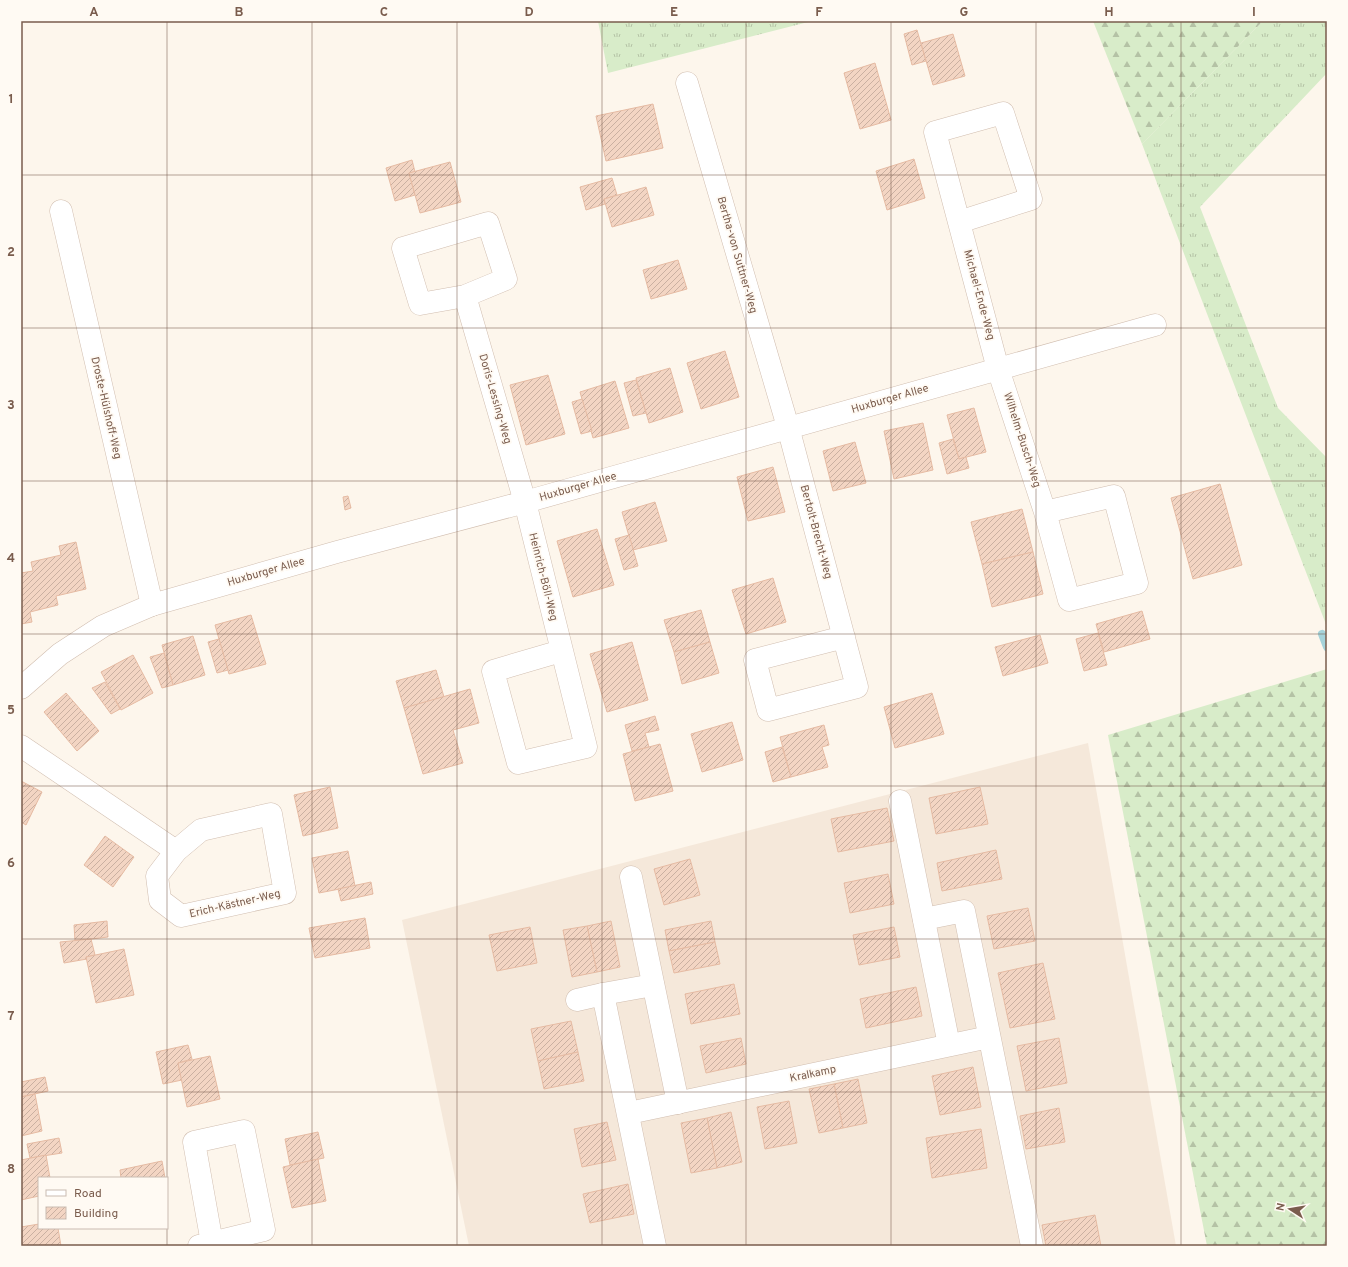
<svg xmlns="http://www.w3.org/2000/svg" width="1348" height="1267" font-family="Overpass,sans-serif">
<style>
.residential{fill:#f5e8da}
.grass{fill:url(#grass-tufts)}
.forest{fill:url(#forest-firs)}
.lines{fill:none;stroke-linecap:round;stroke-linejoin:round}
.stream{stroke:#a5d3da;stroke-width:8}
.building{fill:url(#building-hatch);stroke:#e6bba3}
.street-casing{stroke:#d1beb0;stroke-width:23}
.street{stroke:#fff;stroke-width:22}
.grid{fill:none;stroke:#7a5c4d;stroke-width:1;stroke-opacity:0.55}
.labels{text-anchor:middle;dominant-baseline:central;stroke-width:3.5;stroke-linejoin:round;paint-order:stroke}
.street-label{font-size:11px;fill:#7a5c4d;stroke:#fffaf3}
.neatline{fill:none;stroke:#7a5c4d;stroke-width:1.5}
.grid-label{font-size:13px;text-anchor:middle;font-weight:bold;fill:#7a5c4d}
</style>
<defs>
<pattern id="grass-tufts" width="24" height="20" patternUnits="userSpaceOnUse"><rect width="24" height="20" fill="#d8ecc9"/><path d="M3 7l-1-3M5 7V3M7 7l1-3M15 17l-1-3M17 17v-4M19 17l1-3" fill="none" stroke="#b4c2a5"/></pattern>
<pattern id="forest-firs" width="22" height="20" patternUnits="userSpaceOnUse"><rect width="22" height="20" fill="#d8ecc9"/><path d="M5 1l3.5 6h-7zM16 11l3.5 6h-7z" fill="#b4c2a5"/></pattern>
<pattern id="building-hatch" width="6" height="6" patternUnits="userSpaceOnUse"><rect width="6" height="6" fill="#f3d5c3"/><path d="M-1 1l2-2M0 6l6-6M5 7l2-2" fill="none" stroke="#cab0a1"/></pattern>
</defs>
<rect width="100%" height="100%" fill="#fdf6ec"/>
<polygon class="residential" points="1088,743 1176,1246 469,1246 402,920"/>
<g class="grass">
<polygon points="598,21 812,21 608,73"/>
<polygon points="1263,21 1327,21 1327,73 1200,207 1278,408 1327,458 1327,627 1142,144"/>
</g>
<g class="forest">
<polygon points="1093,21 1263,21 1142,144"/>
<polygon points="1327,669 1327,1246 1207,1246 1108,735"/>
</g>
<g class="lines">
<polyline class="stream" points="1322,634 1327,647"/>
</g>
<g class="building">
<polygon points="917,30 926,61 912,65 904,34"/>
<polygon points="953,34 965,76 933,85 921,43"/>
<polygon points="875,63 891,120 860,129 844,73"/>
<polygon points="653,104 663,148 606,161 596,116"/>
<polygon points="914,159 925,198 887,210 876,171"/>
<polygon points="412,160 415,172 409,173 415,195 395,201 386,168"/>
<polygon points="450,162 461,202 420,213 409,173"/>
<polygon points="612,178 617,195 604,199 605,204 586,210 580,187"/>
<polygon points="646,187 654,215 612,227 604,199"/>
<polygon points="678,260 687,289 651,299 643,270"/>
<polygon points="725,351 739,397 701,409 687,363"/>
<polygon points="670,368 683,412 649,423 636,378"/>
<polygon points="548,375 565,434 526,445 510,385"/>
<polygon points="636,380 646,413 633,416 624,383"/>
<polygon points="615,381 629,428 593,438 580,392"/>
<polygon points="582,399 592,431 581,434 572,402"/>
<polygon points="974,408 986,452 959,459 947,415"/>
<polygon points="923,423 933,470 894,479 884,431"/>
<polygon points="953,439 959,459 966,457 969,468 947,474 939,443"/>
<polygon points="855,442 866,483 833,491 823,451"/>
<polygon points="773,467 785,512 748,521 737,477"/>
<polygon points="1220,484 1242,565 1193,579 1171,498"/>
<polygon points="348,496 351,508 345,510 343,497"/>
<polygon points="655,502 667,541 633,550 622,512"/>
<polygon points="1022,509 1033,552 982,564 971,522"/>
<polygon points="597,529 614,585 573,597 557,541"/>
<polygon points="629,535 638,566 624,570 615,539"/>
<polygon points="76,542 86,589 56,596 58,605 30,612 32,622 21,624 21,573 33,571 31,562 61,555 59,546"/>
<polygon points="1033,552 1043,594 992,607 982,564"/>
<polygon points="773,578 786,622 746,634 732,590"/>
<polygon points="701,610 710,642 674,652 664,620"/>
<polygon points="1142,611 1150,639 1104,652 1096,624"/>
<polygon points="251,615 266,664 229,674 215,625"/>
<polygon points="1098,633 1107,665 1084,671 1076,639"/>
<polygon points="1040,635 1048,663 1003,676 995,647"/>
<polygon points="193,636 205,675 173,685 162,645"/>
<polygon points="219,639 228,670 217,673 208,642"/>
<polygon points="632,642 648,700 607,712 590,654"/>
<polygon points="710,642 719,673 682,684 674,652"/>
<polygon points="164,653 173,685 162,688 150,657"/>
<polygon points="133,655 153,693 121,710 101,672"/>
<polygon points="436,670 444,697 404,708 396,681"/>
<polygon points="105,682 120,709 111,714 92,688"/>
<polygon points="470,689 479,723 453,730 463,763 423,774 404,708"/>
<polygon points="66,693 99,731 77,751 44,712"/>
<polygon points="932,693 944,734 895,748 884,707"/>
<polygon points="655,716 659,730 645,733 649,747 632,751 625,725"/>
<polygon points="732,722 743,760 702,772 691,734"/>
<polygon points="824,725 829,745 822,747 828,767 791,777 780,737"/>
<polygon points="660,744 673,791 635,801 623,754"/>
<polygon points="782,747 791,777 773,782 765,752"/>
<polygon points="21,781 42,792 26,825 21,822"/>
<polygon points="330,787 338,828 303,836 294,795"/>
<polygon points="980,787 988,824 936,834 929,798"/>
<polygon points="887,808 894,841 838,852 831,819"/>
<polygon points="105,836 134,857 113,887 84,865"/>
<polygon points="996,850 1002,879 942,891 937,863"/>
<polygon points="348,851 355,886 319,893 312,858"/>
<polygon points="690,859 700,895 664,905 654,869"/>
<polygon points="888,874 894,904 850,913 844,883"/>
<polygon points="371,882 373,894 341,901 338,889"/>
<polygon points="1028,908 1035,941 994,949 987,916"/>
<polygon points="365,918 370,948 315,958 309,928"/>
<polygon points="107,921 108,937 75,941 74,925"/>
<polygon points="611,921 620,967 597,972 587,926"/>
<polygon points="711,921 715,942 669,951 665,930"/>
<polygon points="587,926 597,972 572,977 563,930"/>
<polygon points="530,927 537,963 497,971 489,935"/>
<polygon points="894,927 900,957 859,965 853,935"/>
<polygon points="91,939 95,955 86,957 87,959 64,963 60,942"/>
<polygon points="715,942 720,964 674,973 669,951"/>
<polygon points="124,949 134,995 96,1003 86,957"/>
<polygon points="1043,963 1055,1019 1010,1028 998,973"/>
<polygon points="734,984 740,1014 691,1024 685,994"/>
<polygon points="916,987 922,1016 866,1028 860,999"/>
<polygon points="571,1021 578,1052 538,1061 531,1029"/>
<polygon points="741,1038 746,1064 706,1073 700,1046"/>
<polygon points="1059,1038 1067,1083 1026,1091 1017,1046"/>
<polygon points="188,1045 192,1059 178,1063 182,1080 163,1084 156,1052"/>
<polygon points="578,1052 584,1081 544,1089 538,1061"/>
<polygon points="210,1056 220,1099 187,1107 178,1063"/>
<polygon points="973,1067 981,1107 940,1115 932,1076"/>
<polygon points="45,1077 48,1091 21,1097 21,1082"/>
<polygon points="858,1079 867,1123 843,1128 834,1084"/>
<polygon points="834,1084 843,1128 819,1133 809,1089"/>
<polygon points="35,1094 42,1131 21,1136 21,1097"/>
<polygon points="789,1101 797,1143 765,1149 757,1107"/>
<polygon points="1059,1108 1065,1142 1026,1149 1020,1116"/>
<polygon points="731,1112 742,1162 717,1168 707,1118"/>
<polygon points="707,1118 717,1168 691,1173 681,1123"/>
<polygon points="607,1122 616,1160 582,1167 574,1129"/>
<polygon points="981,1129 987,1168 932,1178 926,1138"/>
<polygon points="318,1132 324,1158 290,1165 285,1139"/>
<polygon points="59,1138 62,1153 30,1158 27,1144"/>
<polygon points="46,1155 50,1178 39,1178 39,1196 21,1200 21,1160"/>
<polygon points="318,1159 326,1201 292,1208 283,1167"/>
<polygon points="162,1161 165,1178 121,1178 120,1170"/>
<polygon points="628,1184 634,1214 590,1223 583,1194"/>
<polygon points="1095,1215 1101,1246 1046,1246 1042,1225"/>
<polygon points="39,1224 39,1228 58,1228 61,1246 21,1246 21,1227"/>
</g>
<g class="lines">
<g class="street-casing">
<g id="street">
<polyline points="687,83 788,427 857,687 768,710 755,660 844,637"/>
<polyline points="61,211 152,605"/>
<polyline points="959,222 1031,199 1003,113 935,132 998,369 1045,512 1069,600 1137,583 1114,496 1045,512"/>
<polyline points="465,296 420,304 403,248 488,223 506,279 465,296 525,502 586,747 518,763 493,671 561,651"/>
<polyline points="21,688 60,654 103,626 152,605 337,552 525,502 1155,325"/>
<polyline points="21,746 176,851"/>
<polyline points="900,801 949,1045"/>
<polygon points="271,814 285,893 181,916 160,900 157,876 176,851 201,830"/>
<polyline points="631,877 678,1103"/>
<polyline points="924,919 964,911 1032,1246"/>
<polyline points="603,994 653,985"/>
<polyline points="577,1000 603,994 655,1246"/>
<polyline points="629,1113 989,1037"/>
<polyline points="199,1246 264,1230 244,1131 194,1142 212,1243"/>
</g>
</g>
<use href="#street" class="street"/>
</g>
<path class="grid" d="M167,21V1178M312,21V1246M457,21V1246M602,21V1246M746,21V1246M891,21V1246M1036,21V1246M1181,21V1246M21,175H1327M21,328H1327M21,481H1327M21,634H1327M21,786H1327M21,939H1327M21,1092H1327M167,1228V1246"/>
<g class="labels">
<g class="street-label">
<text transform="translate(737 255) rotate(74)">Bertha-von Suttner-Weg</text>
<text transform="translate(979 295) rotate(75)">Michael-Ende-Weg</text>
<text transform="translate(495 399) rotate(74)">Doris-Lessing-Weg</text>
<text transform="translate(890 399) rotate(-16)">Huxburger Allee</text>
<text transform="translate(106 408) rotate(77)">Droste-Hülshoff-Weg</text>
<text transform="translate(1022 440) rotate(72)">Wilhelm-Busch-Weg</text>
<text transform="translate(578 487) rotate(-16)">Huxburger Allee</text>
<text transform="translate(816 532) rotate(75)">Bertolt-Brecht-Weg</text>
<text transform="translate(266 572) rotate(-16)">Huxburger Allee</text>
<text transform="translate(543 577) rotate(76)">Heinrich-Böll-Weg</text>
<text transform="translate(235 904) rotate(-13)">Erich-Kästner-Weg</text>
<text transform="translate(813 1074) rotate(-12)">Kralkamp</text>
</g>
</g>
<rect width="1348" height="1267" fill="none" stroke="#fffaf3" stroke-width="44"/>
<rect x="38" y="1177" width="130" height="52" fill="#fffaf3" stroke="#cabbb1"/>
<rect x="46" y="1190" width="20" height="6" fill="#ffffff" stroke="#cabbb1"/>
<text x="74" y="1197" font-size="12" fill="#7a5c4d">Road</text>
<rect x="46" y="1207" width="20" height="12" fill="url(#building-hatch)" stroke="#cabbb1"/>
<text x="74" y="1217" font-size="12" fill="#7a5c4d">Building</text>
<g transform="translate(1290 1209) rotate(282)" stroke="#fffaf3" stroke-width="3" paint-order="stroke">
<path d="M0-3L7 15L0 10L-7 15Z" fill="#7a5c4d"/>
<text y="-6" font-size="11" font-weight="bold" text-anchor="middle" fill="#7a5c4d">N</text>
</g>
<rect x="22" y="22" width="1304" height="1223" class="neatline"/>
<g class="grid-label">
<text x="94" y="16">A</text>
<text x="239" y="16">B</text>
<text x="384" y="16">C</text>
<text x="529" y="16">D</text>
<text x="674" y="16">E</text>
<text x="819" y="16">F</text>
<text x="964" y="16">G</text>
<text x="1109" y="16">H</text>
<text x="1254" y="16">I</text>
<text x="11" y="103">1</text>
<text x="11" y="256">2</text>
<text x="11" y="409">3</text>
<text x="11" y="562">4</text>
<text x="11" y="714">5</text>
<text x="11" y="867">6</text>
<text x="11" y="1020">7</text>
<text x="11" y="1173">8</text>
</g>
</svg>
